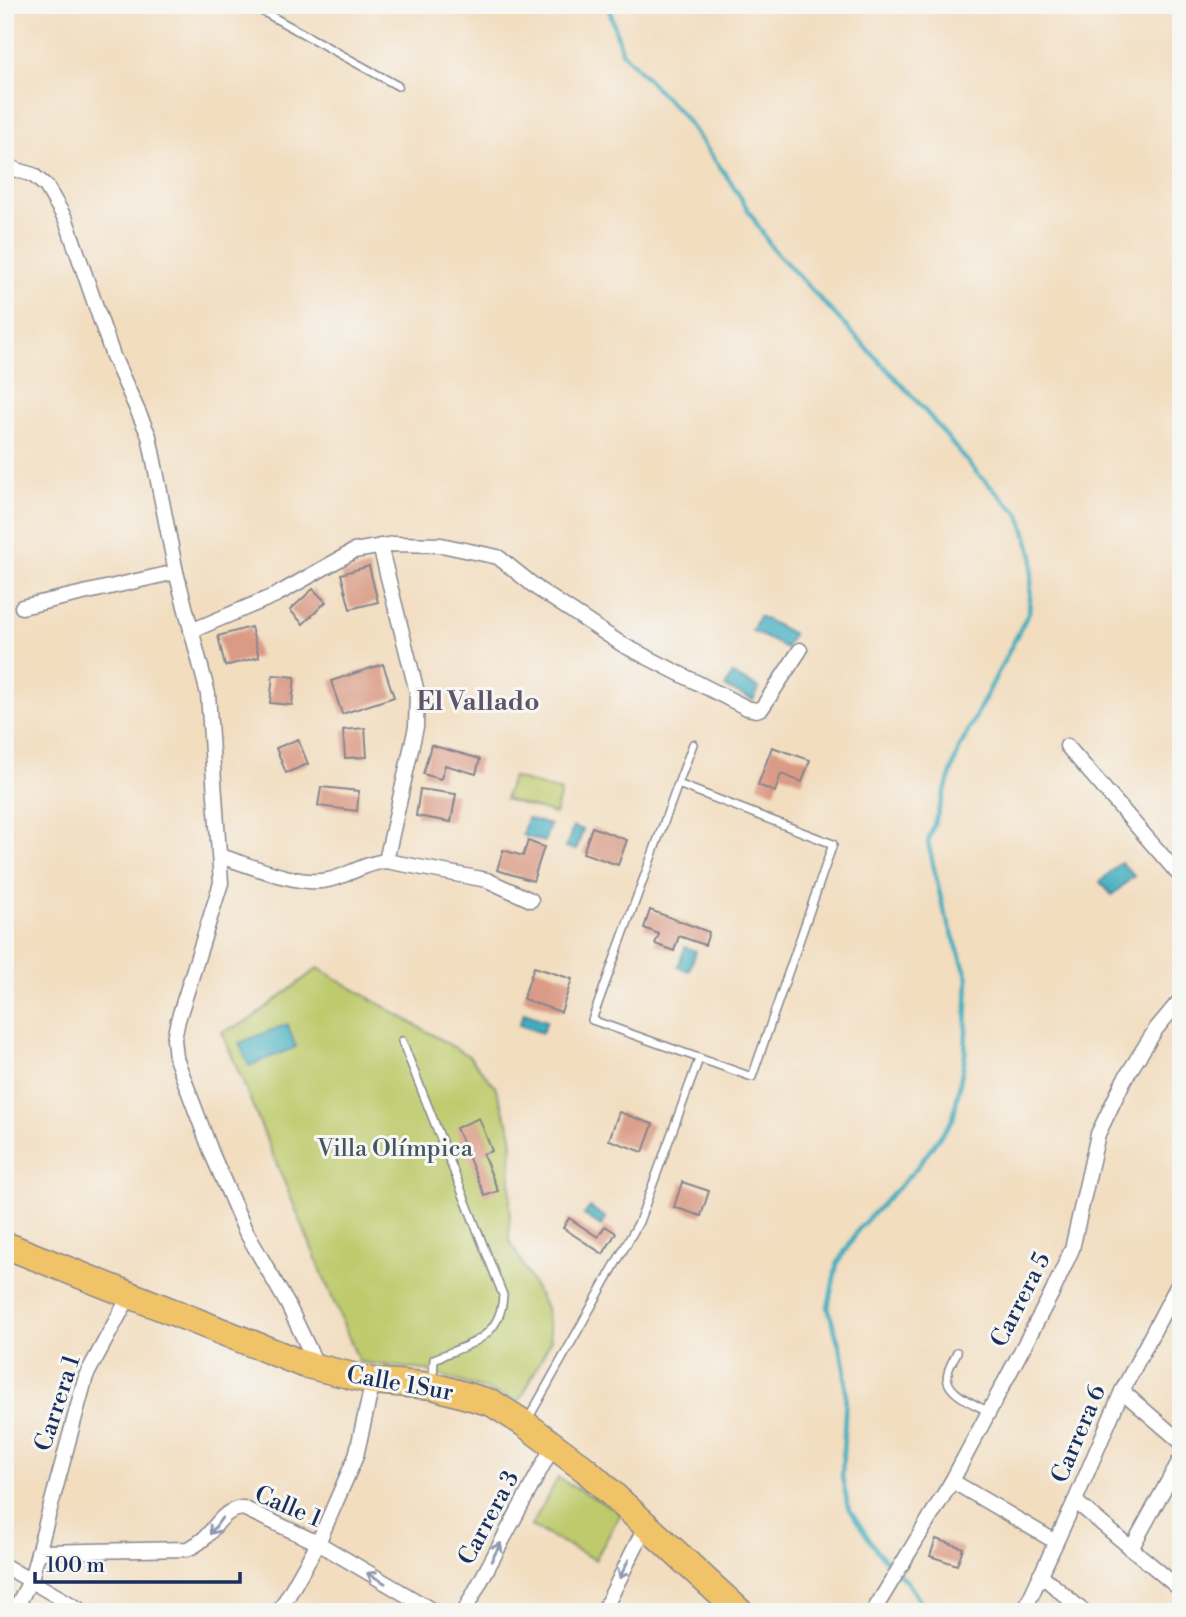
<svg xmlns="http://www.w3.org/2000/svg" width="1186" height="1617" font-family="'Libre Bodoni',serif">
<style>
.green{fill:#beca6c;stroke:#6c7c65;stroke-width:2}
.water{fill:#41adbf;stroke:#2e6e8e;stroke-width:2}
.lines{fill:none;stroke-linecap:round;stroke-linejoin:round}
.stream{stroke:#41adbf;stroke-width:4.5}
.building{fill:#da9b86}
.lane-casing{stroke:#86868e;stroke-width:10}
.street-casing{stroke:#86868e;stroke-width:17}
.highway-casing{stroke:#86868e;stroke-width:29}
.lane{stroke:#fff;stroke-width:7}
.street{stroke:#fff;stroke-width:14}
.highway{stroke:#f1c369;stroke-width:26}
.oneway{stroke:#8d97ae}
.labels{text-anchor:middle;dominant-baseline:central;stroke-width:6;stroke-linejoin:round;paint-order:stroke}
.park-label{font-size:24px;fill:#445662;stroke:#f6f6f2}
.street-label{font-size:24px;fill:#1b2f5e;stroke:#f6f6f2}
.neighbourhood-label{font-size:26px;font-weight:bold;fill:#5e556c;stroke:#f6f6f2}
</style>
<rect width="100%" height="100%" fill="#f6f6f2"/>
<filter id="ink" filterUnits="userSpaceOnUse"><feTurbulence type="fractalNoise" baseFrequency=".0143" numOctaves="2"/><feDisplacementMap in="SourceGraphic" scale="14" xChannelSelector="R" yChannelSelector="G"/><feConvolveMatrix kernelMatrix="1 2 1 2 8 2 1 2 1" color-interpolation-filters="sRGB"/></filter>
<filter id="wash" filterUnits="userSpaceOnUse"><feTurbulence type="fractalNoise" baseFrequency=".00686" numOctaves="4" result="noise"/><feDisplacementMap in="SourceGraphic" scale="28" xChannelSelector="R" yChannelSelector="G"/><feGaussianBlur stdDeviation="1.57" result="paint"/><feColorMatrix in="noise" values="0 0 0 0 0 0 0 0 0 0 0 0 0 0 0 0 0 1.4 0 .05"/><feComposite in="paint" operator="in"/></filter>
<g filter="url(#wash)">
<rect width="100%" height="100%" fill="#f2ddbf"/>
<g class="green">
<polygon points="512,777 561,792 555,814 505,799"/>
<polygon points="318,968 469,1056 495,1086 512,1134 509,1239 546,1308 551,1339 520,1401 424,1370 359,1362 222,1032 248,1021"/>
<polygon points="558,1478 621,1513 595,1560 531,1526"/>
</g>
<g class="water">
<polygon points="759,616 793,634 786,648 752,631"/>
<polygon points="732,674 759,688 753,700 725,687"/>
<polygon points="527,818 550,825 544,842 522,835"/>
<polygon points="573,827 583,830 576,850 566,847"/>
<polygon points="1121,862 1134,876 1112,895 1100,882"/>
<polygon points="685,947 696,951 689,971 678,967"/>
<polygon points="524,1013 547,1021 542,1033 519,1025"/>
<polygon points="287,1024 296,1047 249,1066 239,1043"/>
<polygon points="590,1207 606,1218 601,1226 584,1215"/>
</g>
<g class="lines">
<polyline class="stream" points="608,5 622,52 684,117 730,181 772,248 916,400 977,473 1020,515 1033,556 1029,612 959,749 928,842 943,908 968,978 965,1056 953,1119 915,1170 860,1227 837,1264 828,1307 844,1362 846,1392 842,1476 848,1507 877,1551 909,1584 927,1612"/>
</g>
<g id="blocks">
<g class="building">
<polygon points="369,566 378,602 350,609 341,574"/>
<polygon points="313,589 326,602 303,624 290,610"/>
<polygon points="251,627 259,657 225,666 218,636"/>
<polygon points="383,664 394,697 342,714 331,681"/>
<polygon points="273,675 295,677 292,705 270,703"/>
<polygon points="365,728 367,757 345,758 343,730"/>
<polygon points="298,739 308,764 286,773 276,748"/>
<polygon points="431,745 480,759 476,774 445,765 441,779 423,774"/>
<polygon points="772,747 810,760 802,782 781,774 775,792 758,785"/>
<polygon points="321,787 359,791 357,811 318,806"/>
<polygon points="420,789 456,794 451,822 416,816"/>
<polygon points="592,827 627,840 618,865 583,853"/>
<polygon points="528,841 544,847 533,881 497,870 503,850 523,856"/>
<polygon points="650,910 709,932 705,945 679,936 674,951 655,944 659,934 644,928"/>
<polygon points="534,967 572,979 561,1012 523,999"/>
<polygon points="619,1112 653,1124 643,1152 609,1140"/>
<polygon points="479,1118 492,1151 483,1154 498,1191 485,1196 456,1128"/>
<polygon points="682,1182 709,1191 701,1216 674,1207"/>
<polygon points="569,1218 598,1237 605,1226 616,1233 603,1254 563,1228"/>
<polygon points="936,1539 963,1548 957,1565 930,1556"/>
</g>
</g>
</g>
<g filter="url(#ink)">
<use href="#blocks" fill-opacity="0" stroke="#86868e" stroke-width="2"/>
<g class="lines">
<g class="lane-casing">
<g id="lane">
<polyline points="251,5 398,86"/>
<polyline points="678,784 833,844 752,1077 592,1020 678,784 693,744"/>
<path d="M402,1041L503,1295C501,1339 469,1344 434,1359L433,1381"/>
<path d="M957,1352C954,1359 949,1366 948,1373C942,1392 975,1404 989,1412"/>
<polyline points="527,1421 639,1222 699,1059"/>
</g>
</g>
<g class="street-casing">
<g id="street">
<polyline points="5,166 33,175 46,186 66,220 113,356 149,436 176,572 208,694 221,883 178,1020 174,1039 176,1058 212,1154 245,1230 288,1305 318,1368"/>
<polyline points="380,546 417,692 416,727 386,861"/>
<polyline points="22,607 176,572"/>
<polyline points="191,631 276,595 354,551 395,544 441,545 498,557 538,589 623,645 747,708 756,710 762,708 800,650"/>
<polyline points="1067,746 1181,877"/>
<path d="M220,856C250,865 298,887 328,880C348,876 364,863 386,861L487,880L531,900"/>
<polyline points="1122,1391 1181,1442"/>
<polyline points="952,1481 1056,1542"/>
<polyline points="1075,1501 1181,1590"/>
<polyline points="1131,1549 1181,1458"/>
<path d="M38,1552L187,1549C216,1538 215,1511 243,1508L318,1543L435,1612"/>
<polyline points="5,1566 84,1612"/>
<polyline points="1040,1574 1084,1612"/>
<polyline points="1025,1609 1075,1501 1122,1391 1181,1279"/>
<polyline points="14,1612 31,1579 86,1376 131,1293"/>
<polyline points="279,1612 318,1543 356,1456 373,1381"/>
<polyline points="464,1612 553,1446"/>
<polyline points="603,1612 645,1527"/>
<polyline points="873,1612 952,1481 1053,1291 1072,1249 1098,1134 1124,1080 1156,1029 1181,999"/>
</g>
</g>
<g class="highway-casing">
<polyline id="highway" points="5,1245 303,1364 373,1381 433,1386 492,1403 525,1424 586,1470 740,1612"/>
</g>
<use href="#lane" class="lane"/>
<use href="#street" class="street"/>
<use href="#highway" class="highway"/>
</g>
<defs><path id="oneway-shaft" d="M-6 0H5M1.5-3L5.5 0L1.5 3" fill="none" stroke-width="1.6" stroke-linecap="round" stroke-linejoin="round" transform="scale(1.75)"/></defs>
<g class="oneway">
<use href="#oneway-shaft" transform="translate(216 1526) rotate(126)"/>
<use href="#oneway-shaft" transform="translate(496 1552) rotate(-62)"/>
<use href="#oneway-shaft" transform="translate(624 1569) rotate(116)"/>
<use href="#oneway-shaft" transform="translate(376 1578) rotate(-150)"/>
</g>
</g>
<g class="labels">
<g class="park-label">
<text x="395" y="1149">Villa Olímpica</text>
</g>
<g class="street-label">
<text transform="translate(1021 1300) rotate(-63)">Carrera 5</text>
<text transform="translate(400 1384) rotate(10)">Calle 1Sur</text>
<text transform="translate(58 1403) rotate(-72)">Carrera 1</text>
<text transform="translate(1079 1434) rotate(-67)">Carrera 6</text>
<text transform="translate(288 1507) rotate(23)">Calle 1</text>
<text transform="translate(489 1518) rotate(-62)">Carrera 3</text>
</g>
<g class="neighbourhood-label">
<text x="478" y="702">El Vallado</text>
</g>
</g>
<rect width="1186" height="1617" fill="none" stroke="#f6f6f2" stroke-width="28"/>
<path d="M35 1572v10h205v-10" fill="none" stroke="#1b2f5e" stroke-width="3.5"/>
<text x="46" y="1572" font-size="21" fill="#1b2f5e" stroke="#f6f6f2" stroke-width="5" paint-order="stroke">100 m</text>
</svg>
